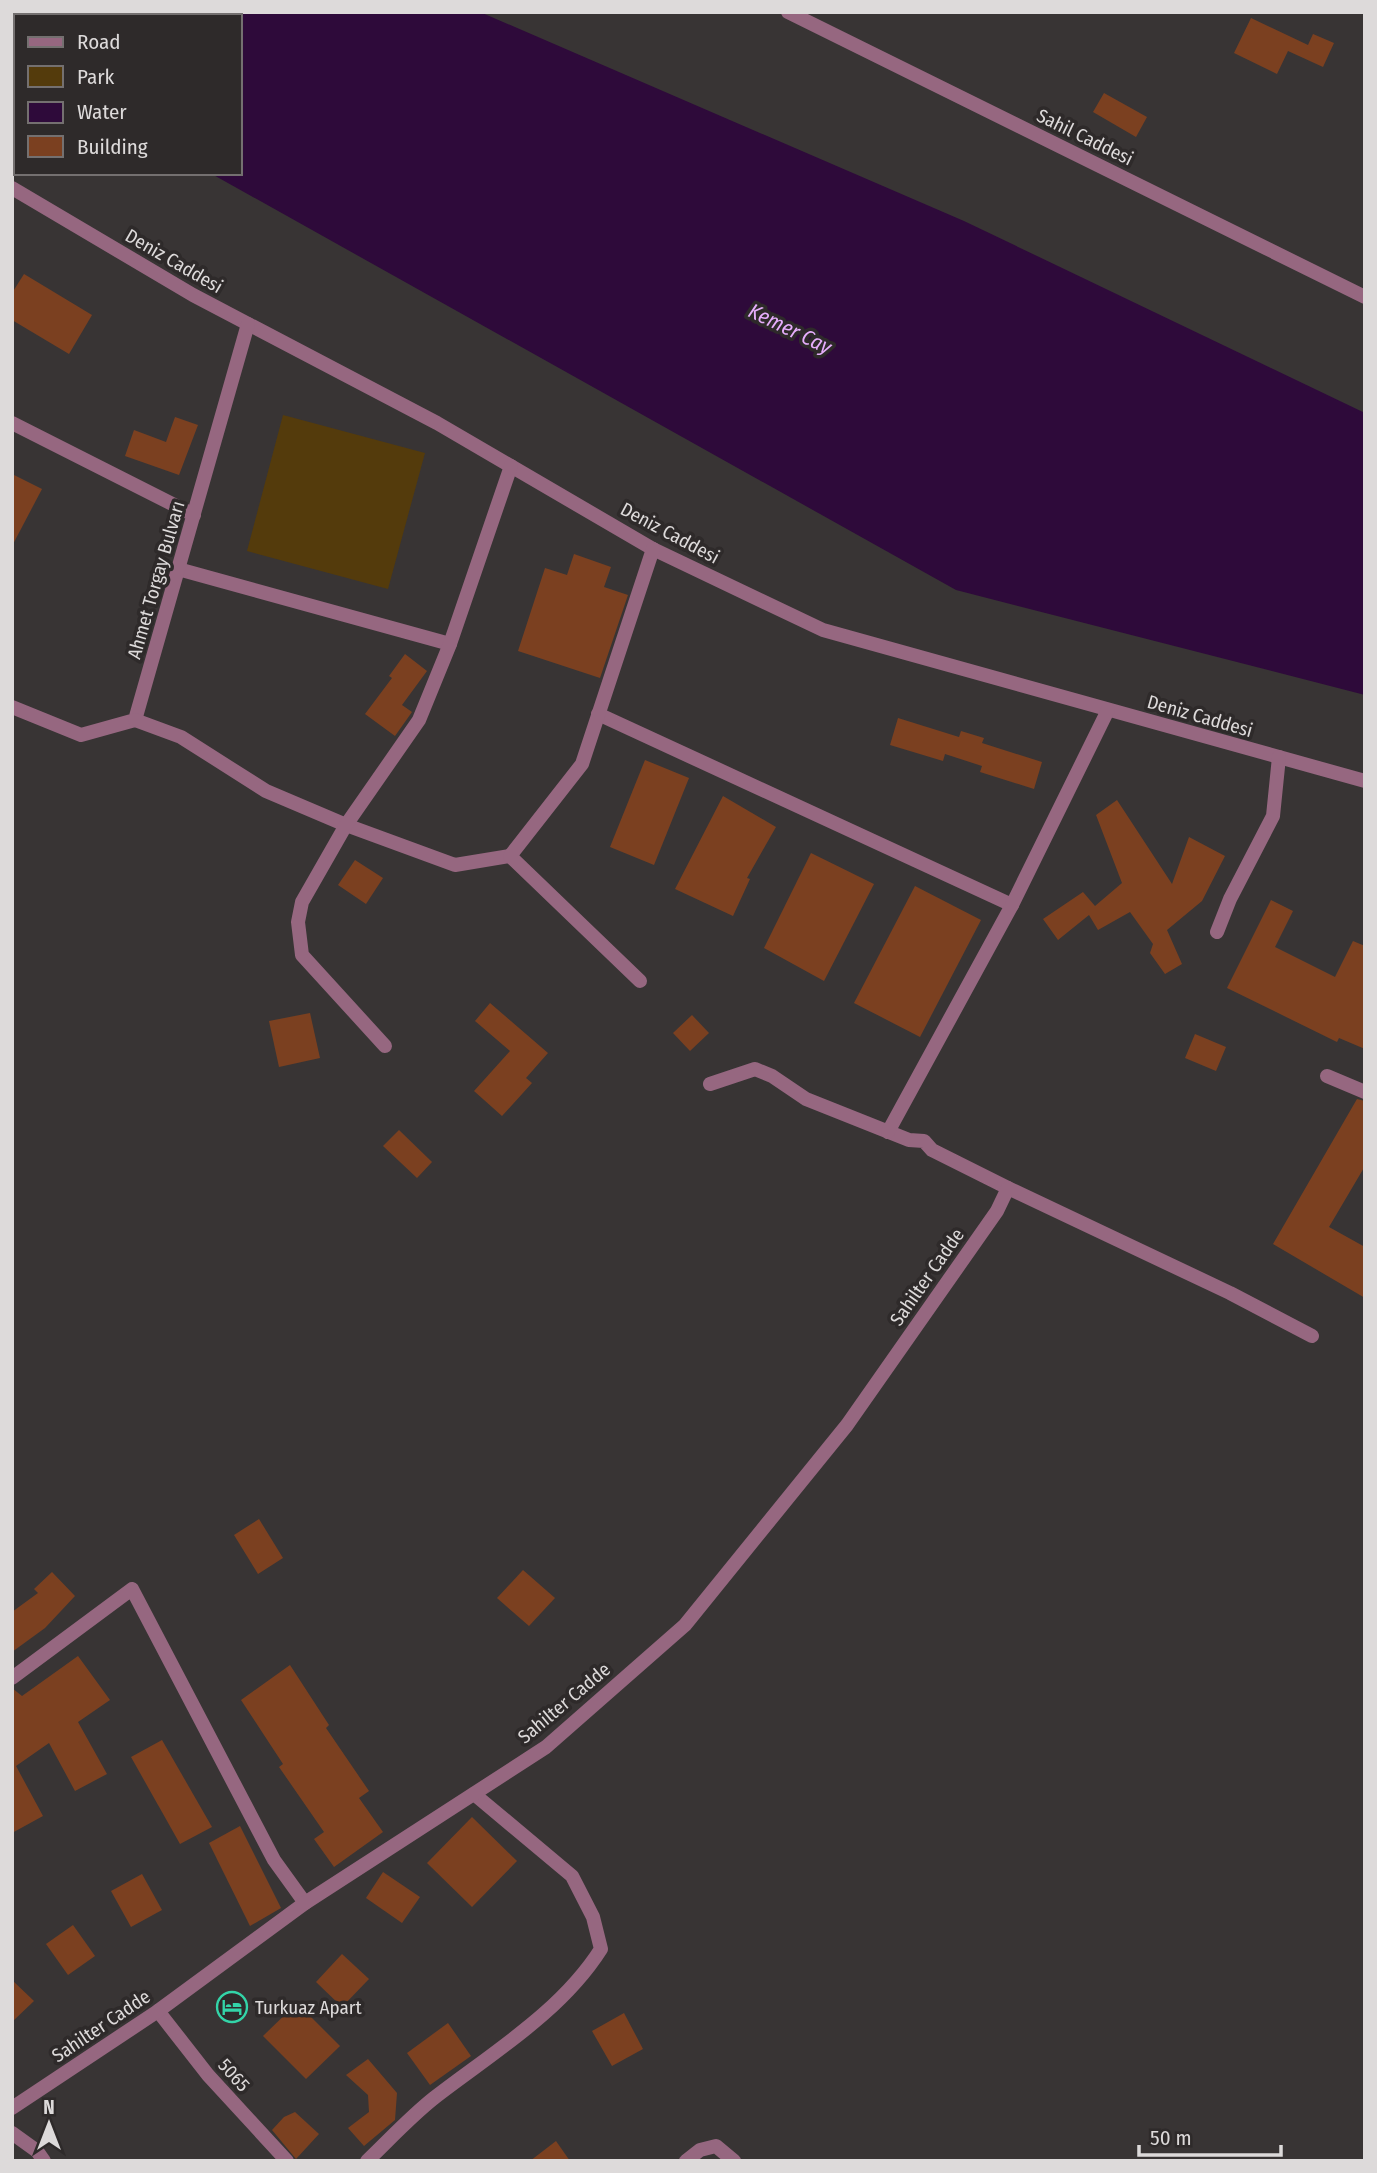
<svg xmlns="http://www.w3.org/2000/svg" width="1377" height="2173" font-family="'Fira Sans Condensed',sans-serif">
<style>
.green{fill:#543b0c}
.water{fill:#2e0a3a}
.building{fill:#7b4020}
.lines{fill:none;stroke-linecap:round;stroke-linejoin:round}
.minor{stroke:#966780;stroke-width:14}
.tertiary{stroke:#966780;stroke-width:14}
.labels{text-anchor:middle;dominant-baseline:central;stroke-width:7;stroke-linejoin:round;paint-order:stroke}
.street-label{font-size:19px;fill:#dddada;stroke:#2e2a2a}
.poi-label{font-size:19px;fill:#dddada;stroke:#2e2a2a;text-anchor:start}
.water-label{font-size:21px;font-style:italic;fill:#e6adfc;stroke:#2e2a2a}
</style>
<rect width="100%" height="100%" fill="#383434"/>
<polygon class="green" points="283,415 425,453 388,589 247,551"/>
<polygon class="water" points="12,12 480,12 964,221 1365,413 1365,695 956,590 210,173 240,173 240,16 16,16 16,36 12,34"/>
<g class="building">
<polygon points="1251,18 1308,45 1313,34 1334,43 1323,67 1288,51 1277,74 1234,53"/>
<polygon points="1104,93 1147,117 1136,137 1093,112"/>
<polygon points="24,274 92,315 69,354 12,320 12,293"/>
<polygon points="175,417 198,425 179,475 125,456 134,430 166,442"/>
<polygon points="12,474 42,489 12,546"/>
<polygon points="574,554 611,567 604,587 628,595 600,678 518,651 545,568 567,575"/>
<polygon points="405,654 427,671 402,705 412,712 395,736 365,714 392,678 389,676"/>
<polygon points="898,718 959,737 961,731 984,738 982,743 1042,762 1034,789 980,772 982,766 945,754 943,761 890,745"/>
<polygon points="645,760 689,778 654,865 610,847"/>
<polygon points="723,796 776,827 747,878 750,879 733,916 675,889"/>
<polygon points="1117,800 1172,884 1189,837 1225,856 1202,901 1167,930 1182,964 1165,974 1150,953 1153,944 1130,912 1098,930 1089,915 1058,940 1043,919 1083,892 1095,906 1122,883 1096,815"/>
<polygon points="811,853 874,884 824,981 764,948"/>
<polygon points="355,860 383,878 366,904 338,885"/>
<polygon points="915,886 981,920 920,1037 854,1003"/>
<polygon points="1271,900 1293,911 1275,947 1335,977 1353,941 1365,946 1365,1049 1339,1038 1337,1042 1227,988"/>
<polygon points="490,1003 548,1053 526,1078 532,1083 502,1116 474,1091 510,1051 475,1021"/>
<polygon points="310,1013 320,1058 279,1067 269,1021"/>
<polygon points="692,1015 709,1033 690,1051 673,1033"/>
<polygon points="1195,1034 1226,1047 1216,1071 1185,1058"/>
<polygon points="1357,1099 1365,1101 1365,1166 1329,1227 1365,1247 1365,1298 1273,1244"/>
<polygon points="399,1130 432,1162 417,1178 383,1146"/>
<polygon points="259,1519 283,1558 258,1574 234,1535"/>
<polygon points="523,1570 555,1598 529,1626 497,1598"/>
<polygon points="52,1572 75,1596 45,1628 12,1652 12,1612 38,1593 34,1589"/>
<polygon points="78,1656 110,1700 78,1722 107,1774 75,1791 49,1743 16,1766 43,1816 12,1833 12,1688 22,1696"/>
<polygon points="290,1665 329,1725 326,1728 369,1791 359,1798 383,1832 334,1867 314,1839 324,1832 279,1767 283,1764 241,1700"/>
<polygon points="162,1740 212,1827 180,1844 131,1757"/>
<polygon points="472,1817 517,1861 472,1907 427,1863"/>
<polygon points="240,1826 281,1908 250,1926 209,1843"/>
<polygon points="383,1872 420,1897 402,1923 366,1898"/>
<polygon points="142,1874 162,1910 131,1927 111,1891"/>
<polygon points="73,1925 95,1956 68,1975 46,1944"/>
<polygon points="342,1954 369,1979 342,2007 316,1982"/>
<polygon points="12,1980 34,2001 12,2022"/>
<polygon points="297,2003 340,2046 306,2079 263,2036"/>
<polygon points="624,2013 643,2049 612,2066 592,2031"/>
<polygon points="448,2023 471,2056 430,2085 407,2053"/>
<polygon points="368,2059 397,2093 395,2120 364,2146 348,2128 369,2112 368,2095 346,2075"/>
<polygon points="295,2112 319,2134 296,2159 272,2130 284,2117"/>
<polygon points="556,2141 570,2161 530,2161"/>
</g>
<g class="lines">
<g class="minor">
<polyline points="12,188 193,295 437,423 653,549 823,630 1365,781"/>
<polyline points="12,423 194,515"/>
<polyline points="178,569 450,644"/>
<polyline points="12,707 81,735 135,720 248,324"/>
<polyline points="598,714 1012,905"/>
<polyline points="135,720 181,737 266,791 346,825 455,865 510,856"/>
<polyline points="1217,932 1230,899 1273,816 1279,757"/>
<polyline points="640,981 510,856 582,764 653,549"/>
<polyline points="385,1046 302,955 298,922 302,902 346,825 419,720 450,644 511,466"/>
<polyline points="1327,1076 1365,1092"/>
<polyline points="710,1084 755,1069 772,1076 806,1099 909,1140 924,1141 932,1150 1008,1188"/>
<polyline points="888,1132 1012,905 1108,710"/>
<polyline points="12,1678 132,1589 274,1860 305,1903"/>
<polyline points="158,2011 208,2075 287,2161"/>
<path d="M367,2161C389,2140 410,2117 434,2098C492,2053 561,2012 601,1949L593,1917L572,1876L474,1794"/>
<polyline points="686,2161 700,2150 716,2146 734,2161"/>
</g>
<g class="tertiary">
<polyline points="788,12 1365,297"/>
<polyline points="12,2108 158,2011 305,1903 546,1747 685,1625 847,1425 997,1211 1008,1188 1230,1293 1312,1336"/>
<polyline points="12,2133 37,2151 44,2161"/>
</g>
</g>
<defs>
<g id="hotel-ring" transform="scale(1.575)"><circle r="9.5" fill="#2e2a2a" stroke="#33d4a8" stroke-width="1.5"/><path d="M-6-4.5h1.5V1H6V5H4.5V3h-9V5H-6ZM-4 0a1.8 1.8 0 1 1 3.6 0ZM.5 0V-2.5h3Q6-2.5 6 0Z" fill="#33d4a8"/></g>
</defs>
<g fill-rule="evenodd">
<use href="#hotel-ring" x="232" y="2007"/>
</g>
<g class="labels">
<g class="street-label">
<text transform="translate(1085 137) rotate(26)">Sahil Caddesi</text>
<text transform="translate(174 261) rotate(30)">Deniz Caddesi</text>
<text transform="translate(670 533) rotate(28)">Deniz Caddesi</text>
<text transform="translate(156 580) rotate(-74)">Ahmet Torgay Bulvarı</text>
<text transform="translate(1200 716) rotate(16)">Deniz Caddesi</text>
<text transform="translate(927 1277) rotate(-55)">Sahilter Cadde</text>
<text transform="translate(564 1703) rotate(-40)">Sahilter Cadde</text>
<text transform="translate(101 2026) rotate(-34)">Sahilter Cadde</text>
<text transform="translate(234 2075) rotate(48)">5065</text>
</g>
<g class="poi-label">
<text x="255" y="2007">Turkuaz Apart</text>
</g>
<g class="water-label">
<text transform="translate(790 329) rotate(26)">Kemer Cay</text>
</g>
</g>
<rect width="1377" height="2173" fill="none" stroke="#dddada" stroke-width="28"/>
<rect x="14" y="14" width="228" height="161" fill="#2e2a2a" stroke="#747070" stroke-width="2"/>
<rect x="28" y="37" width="35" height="10" fill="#966780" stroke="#747070" stroke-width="2"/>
<text x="77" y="49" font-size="21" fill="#dddada">Road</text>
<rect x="28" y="66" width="35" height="21" fill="#543b0c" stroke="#747070" stroke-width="2"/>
<text x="77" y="84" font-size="21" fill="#dddada">Park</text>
<rect x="28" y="102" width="35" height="21" fill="#2e0a3a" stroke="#747070" stroke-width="2"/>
<text x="77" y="119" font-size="21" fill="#dddada">Water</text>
<rect x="28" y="136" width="35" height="21" fill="#7b4020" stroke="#747070" stroke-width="2"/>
<text x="77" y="154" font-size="21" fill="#dddada">Building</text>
<g transform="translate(49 2124)" stroke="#2e2a2a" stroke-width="5" paint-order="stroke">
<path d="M0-5L12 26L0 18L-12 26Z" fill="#dddada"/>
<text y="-10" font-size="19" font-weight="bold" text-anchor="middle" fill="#dddada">N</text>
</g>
<path d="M1139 2145v10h142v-10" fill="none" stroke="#dddada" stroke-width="3.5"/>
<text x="1150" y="2145" font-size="21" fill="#dddada" stroke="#2e2a2a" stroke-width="5" paint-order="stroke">50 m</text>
</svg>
